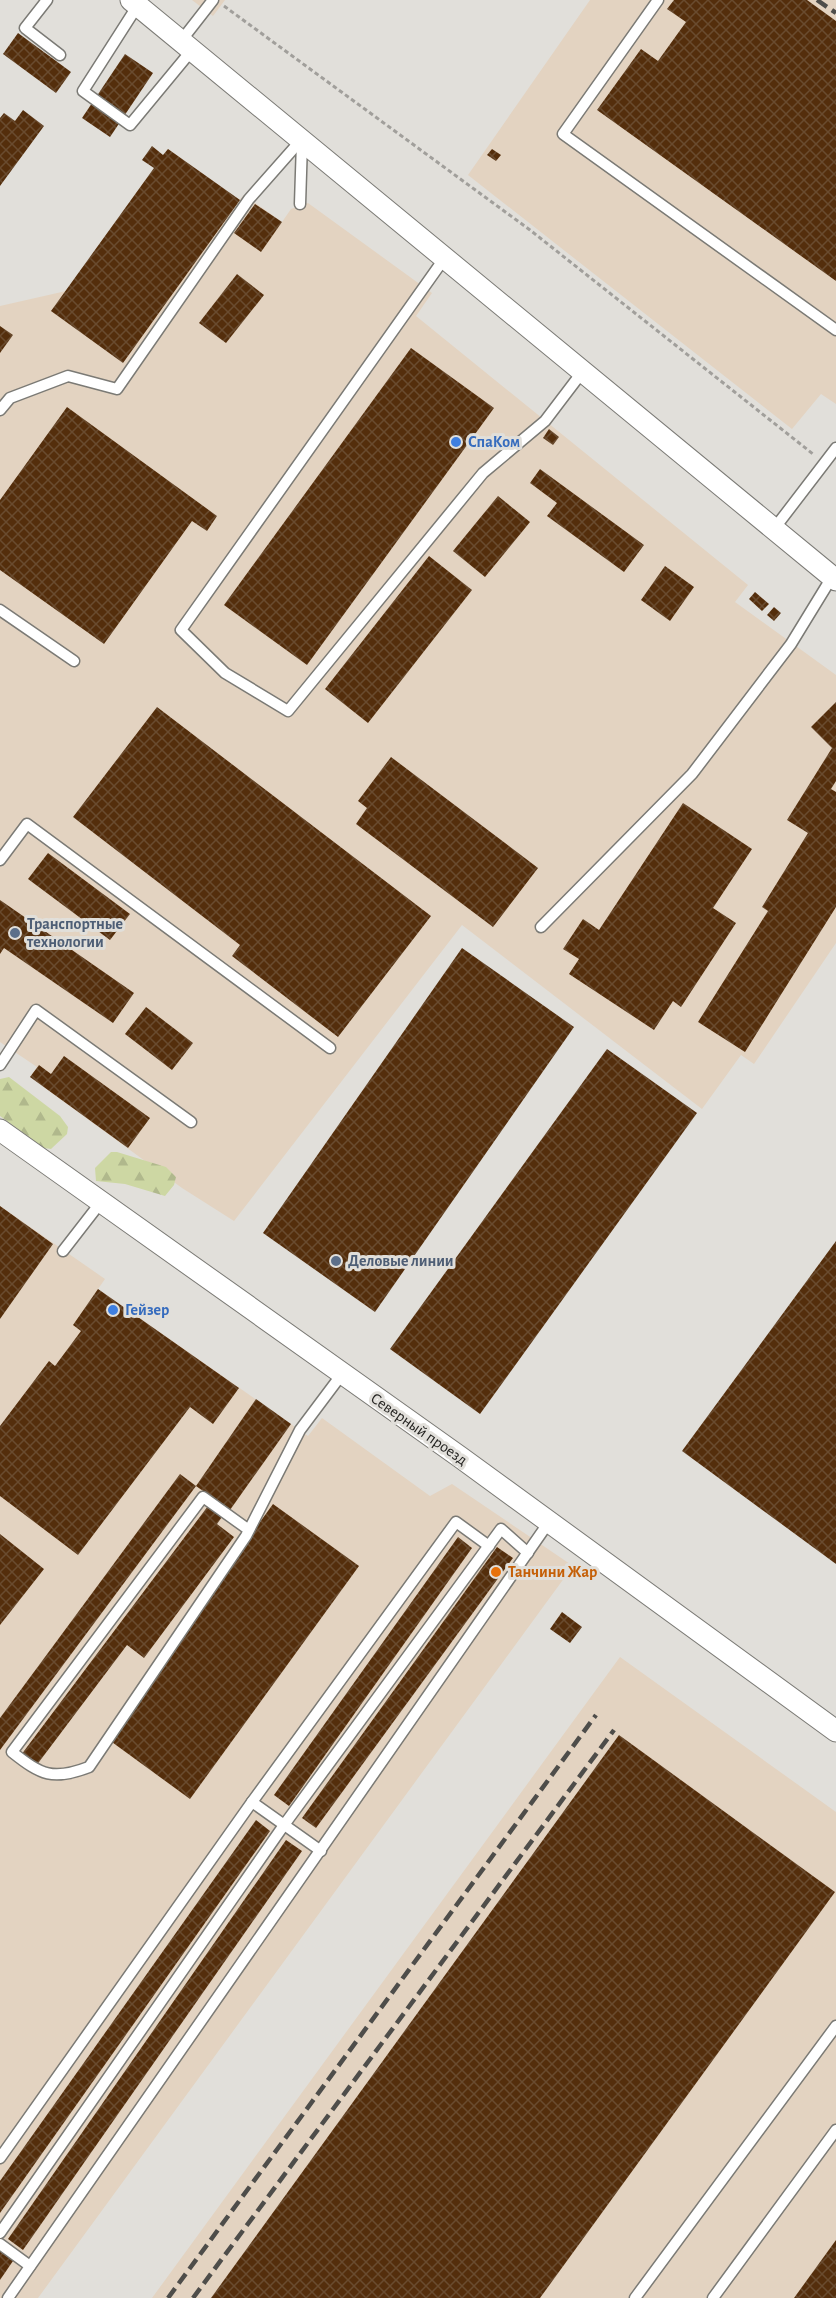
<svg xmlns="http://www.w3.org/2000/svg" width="836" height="2298" font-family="'Alegreya Sans',sans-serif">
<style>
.industrial{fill:#e3d3c1}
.forest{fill:url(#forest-firs)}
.building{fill:url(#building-cross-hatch)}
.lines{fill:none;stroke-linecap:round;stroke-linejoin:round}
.lane-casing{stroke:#7b7a75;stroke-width:13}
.street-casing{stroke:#7b7a75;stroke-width:23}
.path{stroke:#a19f9b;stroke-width:3;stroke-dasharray:4.5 3;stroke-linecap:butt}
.lane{stroke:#fff;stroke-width:10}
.street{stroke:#fff;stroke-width:21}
.rail{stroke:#4e4d4a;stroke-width:4.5;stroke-dasharray:12 6;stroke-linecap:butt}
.shop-dot{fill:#3f7fe0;stroke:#e1dfda;stroke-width:2}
.service-dot{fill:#5c6f8a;stroke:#e1dfda;stroke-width:2}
.food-dot{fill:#e8710a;stroke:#e1dfda;stroke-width:2}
.labels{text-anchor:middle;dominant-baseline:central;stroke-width:6;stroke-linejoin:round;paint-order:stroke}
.shop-label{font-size:16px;font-weight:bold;fill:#366cbe;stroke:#e1dfda;text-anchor:start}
.service-label{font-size:16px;font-weight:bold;fill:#4e5e75;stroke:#e1dfda;text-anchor:start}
.street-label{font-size:16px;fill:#242321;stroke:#e1dfda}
.food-label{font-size:16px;font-weight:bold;fill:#c56008;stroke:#e1dfda;text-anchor:start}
</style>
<defs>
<pattern id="forest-firs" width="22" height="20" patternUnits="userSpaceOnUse" patternTransform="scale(1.5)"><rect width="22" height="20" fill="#cdd7a3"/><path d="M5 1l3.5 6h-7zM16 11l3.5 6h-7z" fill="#b0b88c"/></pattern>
<pattern id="building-cross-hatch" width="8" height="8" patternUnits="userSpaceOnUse" patternTransform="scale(1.5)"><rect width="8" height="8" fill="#542e0c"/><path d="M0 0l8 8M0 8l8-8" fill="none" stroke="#694b2f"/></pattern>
</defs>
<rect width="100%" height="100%" fill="#e1dfda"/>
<g class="industrial">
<polygon points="192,0 225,0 213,16"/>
<polygon points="590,0 836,0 836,404 821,394 792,429 468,175"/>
<polygon points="168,149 239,200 244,195 282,222 291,209 308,203 432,293 416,316 748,585 735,602 836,675 836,943 754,1064 741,1055 702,1109 462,925 234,1221 182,1188 30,1077 37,1067 0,1042 0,306 66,291"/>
<polygon points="0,1206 105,1279 98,1289 308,1436 322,1418 430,1496 452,1484 573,1566 38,2298 0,2298"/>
<polygon points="620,1657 836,1812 836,2298 152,2298"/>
</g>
<g class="forest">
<polygon points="9,1077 60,1116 68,1127 67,1134 51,1149 44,1148 0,1116 0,1079"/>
<polygon points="111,1152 117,1152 166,1167 176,1177 174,1185 165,1196 125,1184 96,1181 95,1168"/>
</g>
<g class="building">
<polygon points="674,0 807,0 836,21 836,281 597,110 641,49 658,61 686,22 667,9"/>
<polygon points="18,33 71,72 56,93 3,54"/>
<polygon points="125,54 153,73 110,137 82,118"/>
<polygon points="23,110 44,126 0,186 0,118 4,113 15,121"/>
<polygon points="152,146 163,155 168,149 240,200 123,363 51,311 154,168 142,160"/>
<polygon points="492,149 501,155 496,161 487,155"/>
<polygon points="255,204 282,222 261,252 234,233"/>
<polygon points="237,274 264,295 226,343 199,323"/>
<polygon points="0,326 13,335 0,353"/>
<polygon points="411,348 494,408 307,665 224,605"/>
<polygon points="67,407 217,516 207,531 192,521 104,644 0,570 0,500"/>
<polygon points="549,429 559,437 553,445 543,438"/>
<polygon points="540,469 644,545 624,572 547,516 557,503 530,483"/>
<polygon points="498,496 530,522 485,577 453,551"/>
<polygon points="429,556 472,590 368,723 325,689"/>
<polygon points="665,566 694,587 670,621 641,600"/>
<polygon points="755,592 769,604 762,611 749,599"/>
<polygon points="774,607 781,613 774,621 767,615"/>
<polygon points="836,702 836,781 831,789 836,792 836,907 745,1052 698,1022 768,911 762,907 808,833 787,820 832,748 811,727"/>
<polygon points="157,707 431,916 338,1037 232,956 240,945 73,817"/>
<polygon points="391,757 538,868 493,927 356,824 367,808 358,801"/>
<polygon points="683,803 752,849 713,908 736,923 681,1007 673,1001 654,1030 569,974 579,959 563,949 583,919 599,930"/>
<polygon points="48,853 130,914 110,940 28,879"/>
<polygon points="0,900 134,993 113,1023 4,948 0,954"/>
<polygon points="462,948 574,1027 375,1312 263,1233"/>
<polygon points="146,1007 193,1043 172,1070 125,1034"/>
<polygon points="607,1049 697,1113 480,1414 390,1349"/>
<polygon points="64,1056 150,1118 128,1148 30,1077 39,1065 51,1074"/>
<polygon points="0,1206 53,1244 0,1319"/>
<polygon points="836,1241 836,1564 682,1451"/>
<polygon points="98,1289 239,1388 213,1424 190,1407 78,1555 0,1496 0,1426 49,1361 55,1366 81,1331 73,1325"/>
<polygon points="256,1399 291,1424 230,1510 196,1486"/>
<polygon points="180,1474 196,1486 0,1750 0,1718"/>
<polygon points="273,1504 359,1566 190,1799 105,1737"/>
<polygon points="208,1506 222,1517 217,1524 234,1537 144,1658 127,1645 36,1766 21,1755"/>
<polygon points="0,1534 44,1569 0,1625"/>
<polygon points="458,1537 472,1548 289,1806 274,1795"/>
<polygon points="497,1547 513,1558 316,1828 302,1818"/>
<polygon points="562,1612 582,1627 570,1643 550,1629"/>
<polygon points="619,1735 835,1892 540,2298 211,2298"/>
<polygon points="256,1820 270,1831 0,2213 0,2181"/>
<polygon points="286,1840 302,1851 23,2250 8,2239"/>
<polygon points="836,2240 836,2298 794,2298"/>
<polygon points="0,2251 13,2261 0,2280"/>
</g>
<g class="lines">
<g class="lane-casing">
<g id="lane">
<polyline points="47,0 25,28 60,55"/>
<polyline points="658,0 563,134 836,330"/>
<polyline points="138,5 83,91 130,125 192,50"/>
<polyline points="181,41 213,0"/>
<polyline points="300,204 302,142"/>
<polyline points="446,256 181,630 225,673 288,711 483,473 545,421 583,371"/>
<polyline points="0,410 10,398 68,376 117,389 249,199 302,139"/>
<polyline points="774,529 836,448"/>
<polyline points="0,610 74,661"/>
<polyline points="0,860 27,824 330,1048"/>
<polyline points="541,927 692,774 791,644 832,577"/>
<polyline points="0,1065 36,1010 191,1122"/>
<polyline points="63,1251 101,1202"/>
<path d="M249,1530L203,1497L12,1752C41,1775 53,1781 89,1767L246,1536L300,1430L342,1374"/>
<polyline points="252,1802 321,1851"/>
<polyline points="0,2158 252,1802 456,1522 489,1546"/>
<polyline points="0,2233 284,1825 501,1529 528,1553"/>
<polyline points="0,2244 30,2266"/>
<polyline points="8,2298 549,1522"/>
<polyline points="635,2298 836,2026"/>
<polyline points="713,2298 836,2130"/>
</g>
</g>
<g class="street-casing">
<g id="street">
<polyline points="131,0 836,580"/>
<polyline points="0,1130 460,1457 836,1731"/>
</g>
</g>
<polyline class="path" points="224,6 530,230 813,454"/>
<use href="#lane" class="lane"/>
<use href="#street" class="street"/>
<g class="rail">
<polyline points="817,0 836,13"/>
<polyline points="168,2298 596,1715"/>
<polyline points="193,2298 614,1730"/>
</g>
</g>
<g class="shop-dot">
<circle cx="456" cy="442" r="6"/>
<circle cx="113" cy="1310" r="6"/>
</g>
<g class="service-dot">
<circle cx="15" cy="933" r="6"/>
<circle cx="336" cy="1261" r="6"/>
</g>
<circle class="food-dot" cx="496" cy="1572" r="6"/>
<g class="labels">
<g class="shop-label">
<text x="468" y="442">СпаКом</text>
<text x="125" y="1310">Гейзер</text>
</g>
<g class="service-label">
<text x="27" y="924">Транспортные<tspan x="27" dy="18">технологии</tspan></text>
<text x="348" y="1261">Деловые линии</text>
</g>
<g class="street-label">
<text transform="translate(419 1429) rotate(35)">Северный проезд</text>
</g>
<g class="food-label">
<text x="508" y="1572">Танчини Жар</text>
</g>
</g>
</svg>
